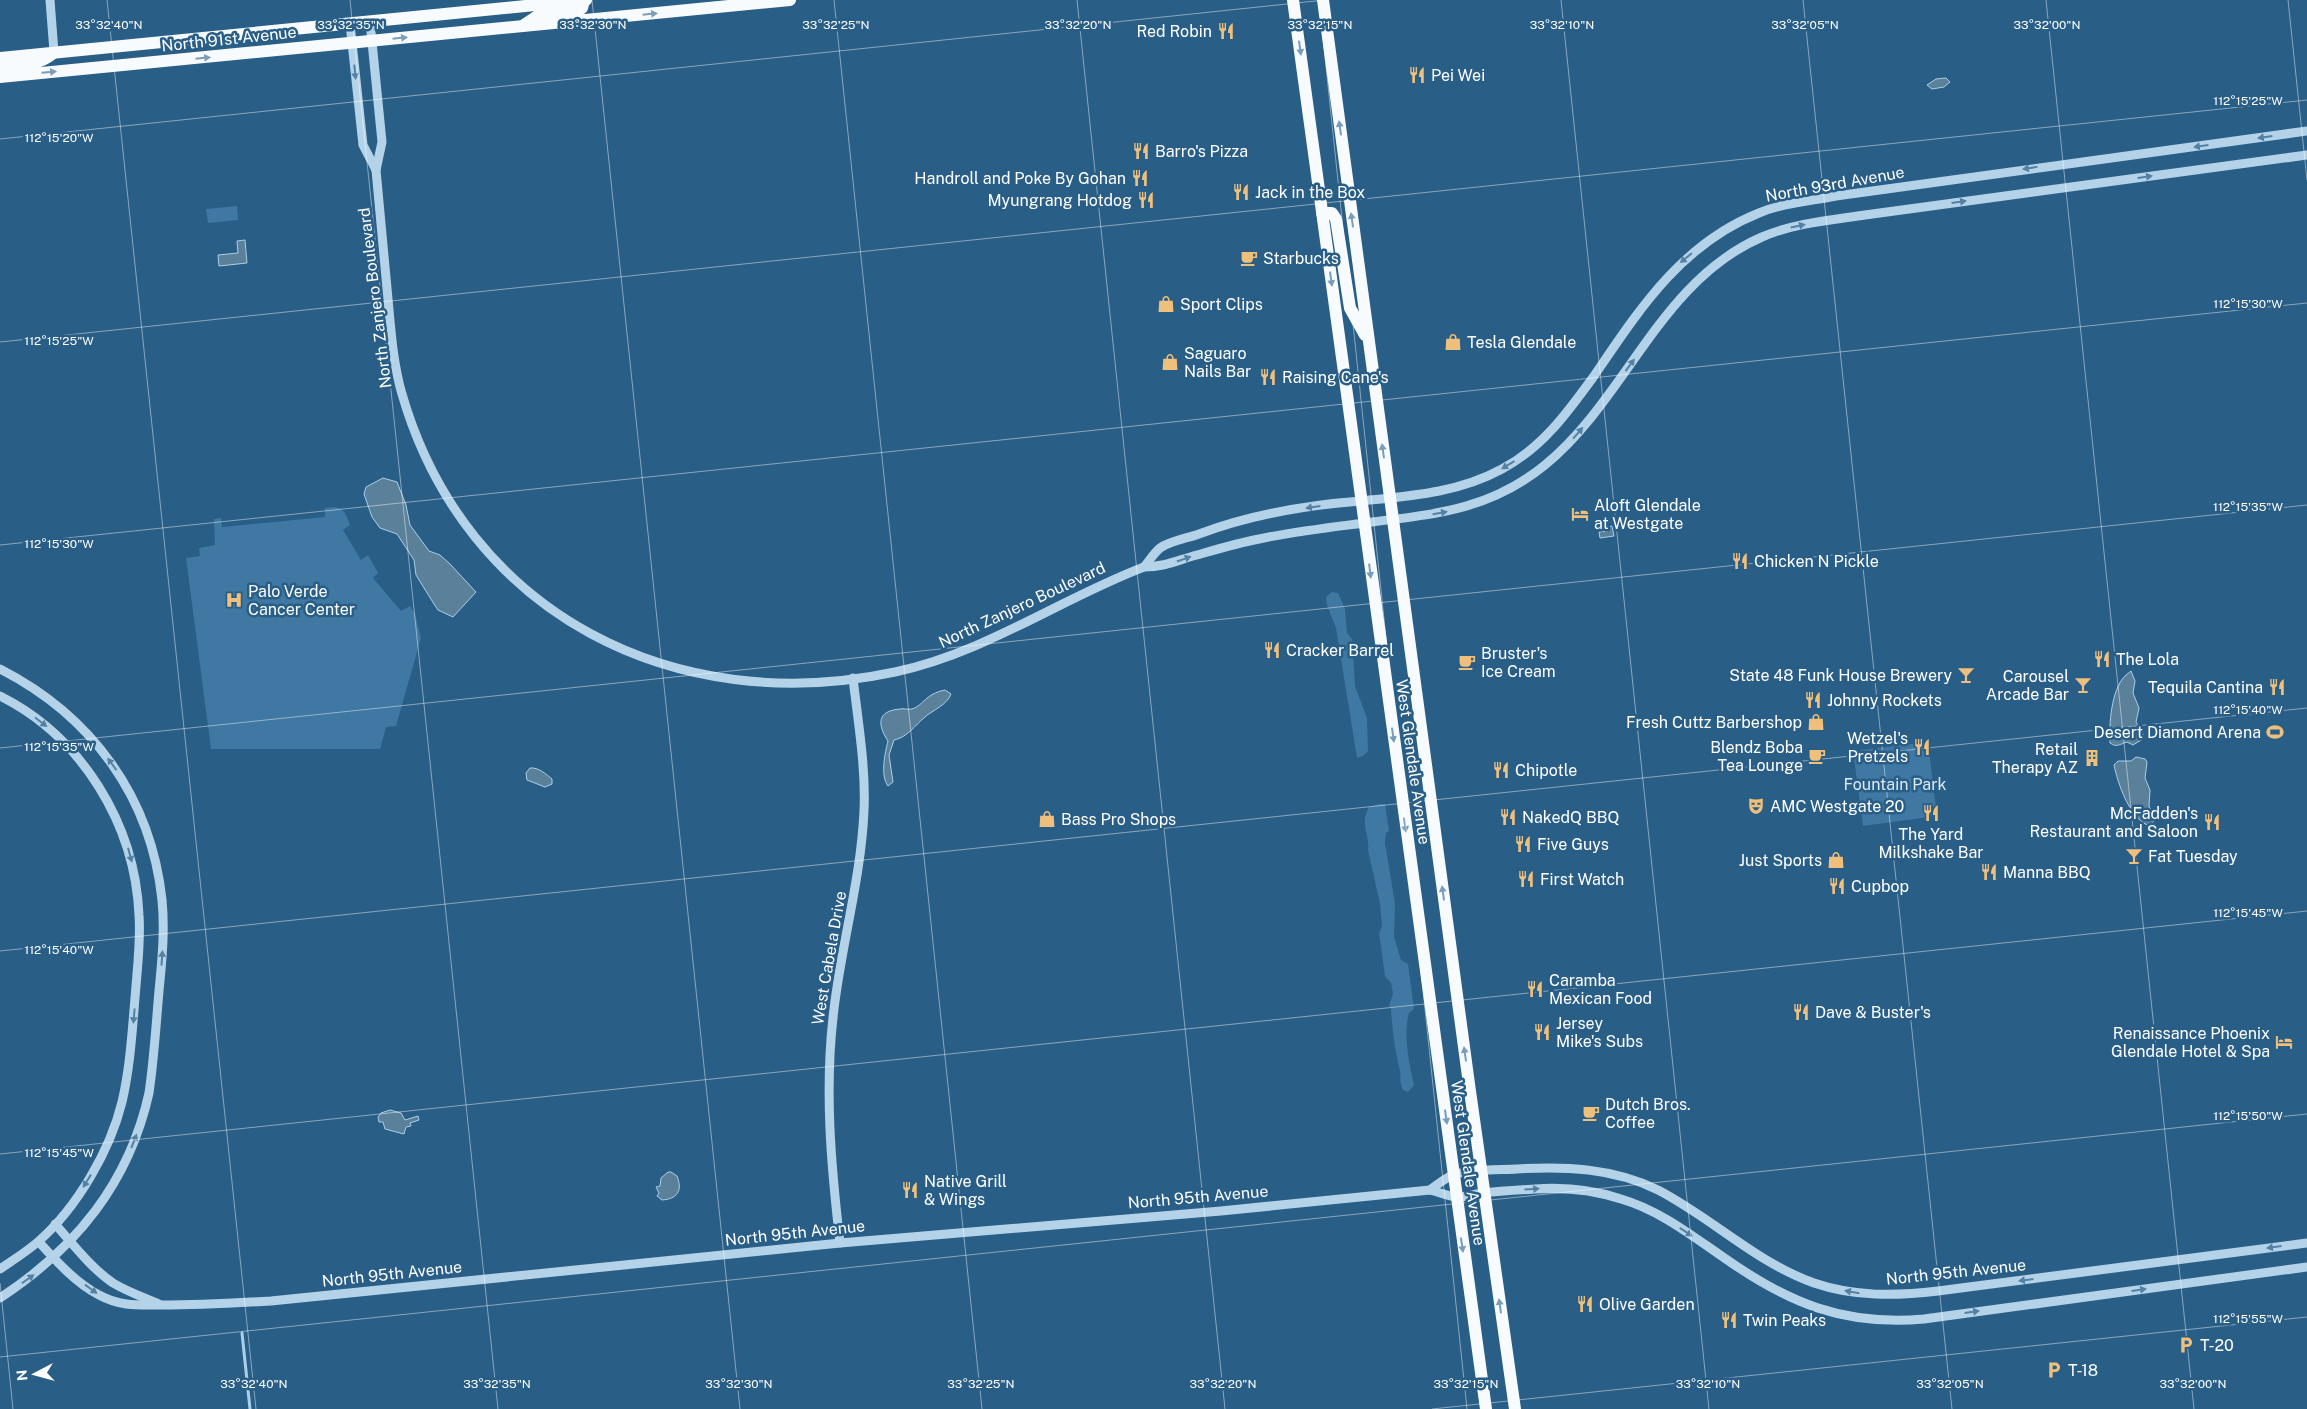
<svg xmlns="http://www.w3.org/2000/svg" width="2307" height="1409" font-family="'Public Sans',sans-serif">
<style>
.green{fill:#3e78a3}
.water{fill:#5b809a;stroke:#aacfe8}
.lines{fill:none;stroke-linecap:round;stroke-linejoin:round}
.stream{stroke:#aacfe8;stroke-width:3}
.minor{stroke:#b5d3e8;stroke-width:9}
.major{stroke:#f7fbfe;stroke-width:12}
.oneway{fill:#7b9db7}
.oneway2{fill:#5381a4}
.ticks{fill:none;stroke:#fff;stroke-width:1;stroke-opacity:0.45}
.labels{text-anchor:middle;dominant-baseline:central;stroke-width:5;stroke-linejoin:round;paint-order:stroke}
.poi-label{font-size:16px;fill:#fff;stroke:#295e87;text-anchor:start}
.street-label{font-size:16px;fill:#fff;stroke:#295e87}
.park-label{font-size:16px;fill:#d9eaf6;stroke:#295e87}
.ticks-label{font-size:12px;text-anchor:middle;fill:#fff;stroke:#295e87;stroke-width:5;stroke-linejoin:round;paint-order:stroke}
</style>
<rect width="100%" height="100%" fill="#295e87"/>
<g class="green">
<polygon points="237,206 238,220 208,223 206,209"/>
<path d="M334,507C345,508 346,515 350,525L343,530L361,560L368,555L378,573L373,578L401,611L410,606L415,614L421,638L396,726L386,727L380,749H211L186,558L200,556L199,548L215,545L214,519L221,518L222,527L325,517V508Z"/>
<polygon points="1332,592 1338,593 1345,609 1347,633 1352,639 1355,686 1367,718 1368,751 1363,756 1357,758 1336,628 1327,605 1326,597"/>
<polygon points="1928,742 1937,816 1863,826 1853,751"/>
<path d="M1379,804H1385L1389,831L1386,833L1385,843L1395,904L1394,937L1401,960L1408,964L1414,1009L1409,1013C1403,1036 1409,1062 1414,1085L1408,1092L1403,1090C1399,1082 1401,1078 1400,1071C1395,1050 1392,1030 1391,1009L1389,1005L1393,994L1391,983L1385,976L1379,933L1382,926L1380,904L1368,850C1370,834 1359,824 1369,807Z"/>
</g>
<g class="water">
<polygon points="1946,78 1950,82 1944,87 1932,89 1927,85 1936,79"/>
<polygon points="245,240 247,263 219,266 218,255 238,253 237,241"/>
<polygon points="383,478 397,482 406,505 410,525 429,551 440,555 450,564 476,592 453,617 438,610 434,604 416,575 414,560 397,534 380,528 372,517 364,494 366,487"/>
<polygon points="1612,526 1614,536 1600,538 1599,532 1608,531 1608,527"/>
<path d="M2131,671L2135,681L2133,693L2139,708L2136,722L2143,734V739L2133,745L2127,742C2120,744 2117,748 2110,743C2109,725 2111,690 2125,676C2127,674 2129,673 2131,671Z"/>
<path d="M945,690L951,694C947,705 933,710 925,717C914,726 908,737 894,740L889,755L893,782L888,786C880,775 885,753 888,741C877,724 877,711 900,709C904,708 908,710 912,709C924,705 925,694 945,690Z"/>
<path d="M2136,757L2145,759L2147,762L2145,778L2150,790L2149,806L2155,820L2152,823L2147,825C2129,816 2118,784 2114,765L2118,761H2131Z"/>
<path d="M530,768C538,767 546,774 552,779V784L545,787L527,780L526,773Z"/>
<polygon points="390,1110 401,1113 405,1120 418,1116 419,1120 410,1123 411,1126 406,1127 404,1134 385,1129 383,1122 379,1122 378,1117 381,1113"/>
<path d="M668,1172H671L677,1176C683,1191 677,1199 662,1200L657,1196L659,1193L656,1187L660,1186L661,1178Z"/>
</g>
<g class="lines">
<polyline class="stream" points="242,1333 250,1409"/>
<g class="minor">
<polyline points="50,0 54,52"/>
<path d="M370,22L382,142L376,170C380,213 384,256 388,299C391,331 393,363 402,394C466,615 676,719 895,672C985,653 1060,599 1144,567C1165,567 1178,560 1197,555C1218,549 1238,543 1259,539C1296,531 1334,527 1372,522C1438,514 1491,509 1545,465C1627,398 1660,281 1762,237C1794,223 1831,220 1865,215L2307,155"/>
<polyline points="350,24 363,145 376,170"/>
<path d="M1144,567C1149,561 1154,553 1160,548C1170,541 1188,538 1199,534C1250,515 1307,505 1361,501C1410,496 1458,493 1502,469C1542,448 1568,412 1594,376C1639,310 1681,244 1759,213C1783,203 1811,201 1836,196L2307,131"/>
<path d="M0,669C92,716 151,797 162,900C165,930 162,961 159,991C156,1025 154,1059 149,1093C129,1183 76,1248 0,1298"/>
<path d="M0,696C82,737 135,824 139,915C141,942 137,970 135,998C132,1033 130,1068 122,1102C110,1151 77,1207 40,1240C28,1251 13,1260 0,1269"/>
<path d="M1430,1190C1437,1185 1445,1178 1453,1175C1467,1169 1501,1170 1517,1169C1564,1166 1614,1168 1658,1190C1712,1218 1757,1263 1814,1283C1855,1297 1896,1296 1938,1291L2307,1243"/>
<path d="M55,1224C73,1244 91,1268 113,1283C128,1292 143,1297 159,1304"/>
<path d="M39,1242C56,1261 76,1283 99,1295C121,1307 139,1305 163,1305C199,1305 235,1303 271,1301L840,1243L1221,1211L1430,1190C1438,1192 1448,1196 1456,1197C1464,1198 1474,1194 1482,1193C1500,1191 1518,1190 1535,1189C1564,1187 1594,1190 1621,1199C1659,1210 1691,1235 1723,1257C1788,1303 1843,1326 1924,1319L2307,1267"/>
<path d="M840,1243C831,1165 824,1088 834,1009C842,942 861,878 864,811C866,767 858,722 853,678"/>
</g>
<g class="major">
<polyline points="1293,0 1486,1409"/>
<polyline points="1323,0 1469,1084 1515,1409"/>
<polyline points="524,25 539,15 578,11 582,8 584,0"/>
<polyline points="0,58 586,0"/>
<path d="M0,68C19,66 37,66 52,54"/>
<polyline points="0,77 790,0"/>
<polyline points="1322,213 1332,213 1336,219 1350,308 1365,335"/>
</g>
</g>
<defs><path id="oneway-solid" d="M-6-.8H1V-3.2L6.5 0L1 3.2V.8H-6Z" transform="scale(1.25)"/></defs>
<g class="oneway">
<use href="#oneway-solid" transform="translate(650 14) rotate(-6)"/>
<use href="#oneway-solid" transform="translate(400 38) rotate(-6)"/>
<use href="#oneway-solid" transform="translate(1300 48) rotate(82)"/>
<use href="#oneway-solid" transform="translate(203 58) rotate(-6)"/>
<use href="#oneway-solid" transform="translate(49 72) rotate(-5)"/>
<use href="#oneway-solid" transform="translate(1340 128) rotate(-98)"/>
<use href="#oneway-solid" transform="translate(1352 220) rotate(-98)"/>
<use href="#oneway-solid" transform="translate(1331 279) rotate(82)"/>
<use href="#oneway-solid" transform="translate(1383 451) rotate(-98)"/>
<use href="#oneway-solid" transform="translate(1370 571) rotate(83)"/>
<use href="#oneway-solid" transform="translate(1393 735) rotate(82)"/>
<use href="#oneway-solid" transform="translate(1405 825) rotate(82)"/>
<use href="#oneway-solid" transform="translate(1443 893) rotate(-98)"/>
<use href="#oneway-solid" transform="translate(1465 1054) rotate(-98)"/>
<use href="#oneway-solid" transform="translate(1446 1117) rotate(82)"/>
<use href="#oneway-solid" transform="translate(1462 1245) rotate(82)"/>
<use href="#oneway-solid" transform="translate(1500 1306) rotate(-98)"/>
</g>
<g class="oneway2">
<use href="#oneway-solid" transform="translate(355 72) rotate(84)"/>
<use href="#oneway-solid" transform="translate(2265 137) rotate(172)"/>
<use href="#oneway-solid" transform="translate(2201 146) rotate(172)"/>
<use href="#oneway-solid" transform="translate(2030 168) rotate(171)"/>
<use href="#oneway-solid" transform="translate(2145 177) rotate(-8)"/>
<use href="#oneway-solid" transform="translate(1959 202) rotate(-8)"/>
<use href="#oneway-solid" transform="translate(1798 226) rotate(-12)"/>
<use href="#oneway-solid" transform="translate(1686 258) rotate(141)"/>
<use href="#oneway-solid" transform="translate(1630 365) rotate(-54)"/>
<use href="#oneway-solid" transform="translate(1578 433) rotate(-49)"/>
<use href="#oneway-solid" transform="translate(1508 465) rotate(149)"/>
<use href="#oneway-solid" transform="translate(1313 507) rotate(172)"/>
<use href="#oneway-solid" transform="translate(1440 513) rotate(-10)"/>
<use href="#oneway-solid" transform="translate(1184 559) rotate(-19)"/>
<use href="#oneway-solid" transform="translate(41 722) rotate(37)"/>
<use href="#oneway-solid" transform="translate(112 764) rotate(-126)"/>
<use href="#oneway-solid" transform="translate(130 855) rotate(75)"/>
<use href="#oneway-solid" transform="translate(162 958) rotate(-86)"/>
<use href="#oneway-solid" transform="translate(134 1016) rotate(95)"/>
<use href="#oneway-solid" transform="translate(134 1141) rotate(-69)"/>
<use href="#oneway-solid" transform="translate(87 1181) rotate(122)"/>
<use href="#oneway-solid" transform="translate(1532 1189) rotate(-4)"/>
<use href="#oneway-solid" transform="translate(1686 1232) rotate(33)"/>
<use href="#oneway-solid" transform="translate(2274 1247) rotate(172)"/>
<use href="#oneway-solid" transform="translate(28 1279) rotate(-35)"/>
<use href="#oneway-solid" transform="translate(2026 1280) rotate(173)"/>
<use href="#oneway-solid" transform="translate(91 1289) rotate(36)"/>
<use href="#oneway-solid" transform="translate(2139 1290) rotate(-8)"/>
<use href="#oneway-solid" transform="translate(1852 1292) rotate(-170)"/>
<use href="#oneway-solid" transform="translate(1972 1312) rotate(-8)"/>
</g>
<path class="ticks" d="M107,0L256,1409M350,0L498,1409M592,0L740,1409M834,0L982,1409M1077,0L1225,1409M1319,0L1467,1409M1561,0L1709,1409M1803,0L1952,1409M2046,0L2194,1409M2288,0L2307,180M0,139L1325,0M0,342L2307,100M0,545L2307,303M0,748L2307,505M0,951L2307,708M0,1154L2307,911M0,1283L13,1409M0,1357L2307,1114M1432,1409L2307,1317"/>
<defs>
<g id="restaurant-bare" transform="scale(1.35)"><path d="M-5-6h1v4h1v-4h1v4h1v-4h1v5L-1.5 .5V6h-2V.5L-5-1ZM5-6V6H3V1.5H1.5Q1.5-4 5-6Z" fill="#efbf7c" stroke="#295e87" stroke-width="2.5" paint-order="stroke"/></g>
<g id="cafe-bare" transform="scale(1.35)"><path d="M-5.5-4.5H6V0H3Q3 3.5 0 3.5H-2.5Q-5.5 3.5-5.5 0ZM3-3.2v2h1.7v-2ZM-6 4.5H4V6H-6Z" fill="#efbf7c" stroke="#295e87" stroke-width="2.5" paint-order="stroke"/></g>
<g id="shop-bare" transform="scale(1.35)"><path d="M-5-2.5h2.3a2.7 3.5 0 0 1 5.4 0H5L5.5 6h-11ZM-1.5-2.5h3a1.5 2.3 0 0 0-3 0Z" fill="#efbf7c" stroke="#295e87" stroke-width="2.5" paint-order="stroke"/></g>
<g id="hotel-bare" transform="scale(1.35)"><path d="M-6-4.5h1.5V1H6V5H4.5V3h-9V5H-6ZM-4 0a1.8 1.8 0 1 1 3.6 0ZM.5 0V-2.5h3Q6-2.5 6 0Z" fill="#efbf7c" stroke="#295e87" stroke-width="2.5" paint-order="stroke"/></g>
<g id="hospital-bare" transform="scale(1.35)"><path d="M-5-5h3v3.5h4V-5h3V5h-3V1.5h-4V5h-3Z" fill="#efbf7c" stroke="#295e87" stroke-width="2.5" paint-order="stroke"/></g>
<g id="bar-bare" transform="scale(1.35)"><path d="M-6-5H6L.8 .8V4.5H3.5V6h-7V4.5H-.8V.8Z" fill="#efbf7c" stroke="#295e87" stroke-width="2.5" paint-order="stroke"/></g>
<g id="stadium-bare" transform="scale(1.35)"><path d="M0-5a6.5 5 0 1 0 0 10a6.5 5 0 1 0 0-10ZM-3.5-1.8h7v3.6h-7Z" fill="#efbf7c" stroke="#295e87" stroke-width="2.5" paint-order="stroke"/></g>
<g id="building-bare" transform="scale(1.35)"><path d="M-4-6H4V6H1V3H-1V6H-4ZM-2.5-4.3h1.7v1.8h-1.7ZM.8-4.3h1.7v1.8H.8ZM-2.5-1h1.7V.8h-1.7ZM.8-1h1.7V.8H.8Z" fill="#efbf7c" stroke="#295e87" stroke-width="2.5" paint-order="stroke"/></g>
<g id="theatre-bare" transform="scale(1.35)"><path d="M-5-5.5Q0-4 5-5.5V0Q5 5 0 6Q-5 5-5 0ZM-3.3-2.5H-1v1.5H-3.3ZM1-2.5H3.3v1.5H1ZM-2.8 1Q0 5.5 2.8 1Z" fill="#efbf7c" stroke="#295e87" stroke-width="2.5" paint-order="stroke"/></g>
<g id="parking-bare" transform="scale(1.35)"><path d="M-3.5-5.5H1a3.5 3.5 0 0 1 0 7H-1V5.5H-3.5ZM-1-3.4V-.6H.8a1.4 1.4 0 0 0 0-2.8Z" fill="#efbf7c" stroke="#295e87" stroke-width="2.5" paint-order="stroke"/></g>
</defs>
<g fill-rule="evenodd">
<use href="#restaurant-bare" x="1226" y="31"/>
<use href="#restaurant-bare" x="1417" y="75"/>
<use href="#restaurant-bare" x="1141" y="151"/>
<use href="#restaurant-bare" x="1140" y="178"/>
<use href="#restaurant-bare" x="1241" y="192"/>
<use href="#restaurant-bare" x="1146" y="200"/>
<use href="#cafe-bare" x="1249" y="258"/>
<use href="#shop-bare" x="1166" y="304"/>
<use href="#shop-bare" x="1453" y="342"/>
<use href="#shop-bare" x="1170" y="362"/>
<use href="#restaurant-bare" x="1268" y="377"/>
<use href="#hotel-bare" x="1580" y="514"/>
<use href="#restaurant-bare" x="1740" y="561"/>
<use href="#hospital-bare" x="234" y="600"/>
<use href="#restaurant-bare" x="1272" y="650"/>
<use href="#restaurant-bare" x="2102" y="659"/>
<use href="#cafe-bare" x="1467" y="662"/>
<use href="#bar-bare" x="1966" y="675"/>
<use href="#bar-bare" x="2083" y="685"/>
<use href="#restaurant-bare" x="2277" y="687"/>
<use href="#restaurant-bare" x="1813" y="700"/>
<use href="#shop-bare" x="1816" y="722"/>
<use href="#stadium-bare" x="2275" y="732"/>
<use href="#restaurant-bare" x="1922" y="747"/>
<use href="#cafe-bare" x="1817" y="756"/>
<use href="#building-bare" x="2092" y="758"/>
<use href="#restaurant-bare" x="1501" y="770"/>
<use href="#theatre-bare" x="1756" y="806"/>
<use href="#restaurant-bare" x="1931" y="813"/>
<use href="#restaurant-bare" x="1508" y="817"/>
<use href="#shop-bare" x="1047" y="819"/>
<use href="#restaurant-bare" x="2212" y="822"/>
<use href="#restaurant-bare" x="1523" y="844"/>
<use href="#bar-bare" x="2134" y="856"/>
<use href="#shop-bare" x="1836" y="860"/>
<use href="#restaurant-bare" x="1989" y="872"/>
<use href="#restaurant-bare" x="1526" y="879"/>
<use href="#restaurant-bare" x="1837" y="886"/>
<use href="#restaurant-bare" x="1535" y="989"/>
<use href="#restaurant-bare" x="1801" y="1012"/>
<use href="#restaurant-bare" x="1542" y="1032"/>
<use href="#hotel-bare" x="2284" y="1042"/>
<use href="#cafe-bare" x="1591" y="1113"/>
<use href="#restaurant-bare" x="910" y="1190"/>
<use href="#restaurant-bare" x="1585" y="1304"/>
<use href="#restaurant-bare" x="1729" y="1320"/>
<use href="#parking-bare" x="2186" y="1345"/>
<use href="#parking-bare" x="2054" y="1370"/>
</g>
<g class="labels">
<g class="poi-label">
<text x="1212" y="31" text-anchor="end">Red Robin</text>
<text x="1431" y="75">Pei Wei</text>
<text x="1155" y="151">Barro's Pizza</text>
<text x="1126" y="178" text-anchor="end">Handroll and Poke By Gohan</text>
<text x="1255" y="192">Jack in the Box</text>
<text x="1132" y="200" text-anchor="end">Myungrang Hotdog</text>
<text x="1263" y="258">Starbucks</text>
<text x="1180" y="304">Sport Clips</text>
<text x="1467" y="342">Tesla Glendale</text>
<text x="1184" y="353">Saguaro<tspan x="1184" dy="18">Nails Bar</tspan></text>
<text x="1282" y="377">Raising Cane's</text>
<text x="1594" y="505">Aloft Glendale<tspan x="1594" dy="18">at Westgate</tspan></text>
<text x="1754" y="561">Chicken N Pickle</text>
<text x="248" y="591">Palo Verde<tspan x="248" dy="18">Cancer Center</tspan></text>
<text x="1286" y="650">Cracker Barrel</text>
<text x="1481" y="653">Bruster's<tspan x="1481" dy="18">Ice Cream</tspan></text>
<text x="2116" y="659">The Lola</text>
<text x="1952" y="675" text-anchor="end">State 48 Funk House Brewery</text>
<text x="2069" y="676" text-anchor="end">Carousel<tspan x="2069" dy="18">Arcade Bar</tspan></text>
<text x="2263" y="687" text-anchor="end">Tequila Cantina</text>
<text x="1827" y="700">Johnny Rockets</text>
<text x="1802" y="722" text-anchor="end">Fresh Cuttz Barbershop</text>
<text x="2261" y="732" text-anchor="end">Desert Diamond Arena</text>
<text x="1908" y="738" text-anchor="end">Wetzel's<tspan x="1908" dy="18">Pretzels</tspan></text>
<text x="1803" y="747" text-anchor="end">Blendz Boba<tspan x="1803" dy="18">Tea Lounge</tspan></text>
<text x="2078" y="749" text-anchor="end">Retail<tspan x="2078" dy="18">Therapy AZ</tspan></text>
<text x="1515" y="770">Chipotle</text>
<text x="1770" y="806">AMC Westgate 20</text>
<text x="2198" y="813" text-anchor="end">McFadden's<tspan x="2198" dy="18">Restaurant and Saloon</tspan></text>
<text x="1522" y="817">NakedQ BBQ</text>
<text x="1061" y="819">Bass Pro Shops</text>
<text x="1931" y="834" text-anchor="middle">The Yard<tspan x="1931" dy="18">Milkshake Bar</tspan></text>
<text x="1537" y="844">Five Guys</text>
<text x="2148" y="856">Fat Tuesday</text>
<text x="1822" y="860" text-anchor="end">Just Sports</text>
<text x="2003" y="872">Manna BBQ</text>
<text x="1540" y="879">First Watch</text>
<text x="1851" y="886">Cupbop</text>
<text x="1549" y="980">Caramba<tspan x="1549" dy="18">Mexican Food</tspan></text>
<text x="1815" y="1012">Dave &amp; Buster's</text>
<text x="1556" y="1023">Jersey<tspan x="1556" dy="18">Mike's Subs</tspan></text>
<text x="2270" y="1033" text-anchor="end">Renaissance Phoenix<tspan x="2270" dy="18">Glendale Hotel &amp; Spa</tspan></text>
<text x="1605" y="1104">Dutch Bros.<tspan x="1605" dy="18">Coffee</tspan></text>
<text x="924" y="1181">Native Grill<tspan x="924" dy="18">&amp; Wings</tspan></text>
<text x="1599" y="1304">Olive Garden</text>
<text x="1743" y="1320">Twin Peaks</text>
<text x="2200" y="1345">T-20</text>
<text x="2068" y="1370">T-18</text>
</g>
<g class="street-label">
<text transform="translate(229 39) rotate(-6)">North 91st Avenue</text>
<text transform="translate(1835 184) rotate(-10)">North 93rd Avenue</text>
<text transform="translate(375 298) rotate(-97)">North Zanjero Boulevard</text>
<text transform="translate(1022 605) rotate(-25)">North Zanjero Boulevard</text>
<text transform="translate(1413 762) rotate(82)">West Glendale Avenue</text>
<text transform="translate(829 958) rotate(-80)">West Cabela Drive</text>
<text transform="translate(1468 1163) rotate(82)">West Glendale Avenue</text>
<text transform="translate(1198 1197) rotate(-5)">North 95th Avenue</text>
<text transform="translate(795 1233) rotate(-6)">North 95th Avenue</text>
<text transform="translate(1956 1272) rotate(-6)">North 95th Avenue</text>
<text transform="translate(392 1274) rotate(-6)">North 95th Avenue</text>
</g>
<g class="park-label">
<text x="1895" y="784">Fountain Park</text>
</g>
</g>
<g class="ticks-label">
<text x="109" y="29">33°32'40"N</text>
<text x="351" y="29">33°32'35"N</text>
<text x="593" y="29">33°32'30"N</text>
<text x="836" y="29">33°32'25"N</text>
<text x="1078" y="29">33°32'20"N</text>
<text x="1320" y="29">33°32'15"N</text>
<text x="1562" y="29">33°32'10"N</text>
<text x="1805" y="29">33°32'05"N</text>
<text x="2047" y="29">33°32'00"N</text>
<text x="2248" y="105">112°15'25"W</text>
<text x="59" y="142">112°15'20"W</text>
<text x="2248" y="308">112°15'30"W</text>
<text x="59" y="345">112°15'25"W</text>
<text x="2248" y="511">112°15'35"W</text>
<text x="59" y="548">112°15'30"W</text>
<text x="2248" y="714">112°15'40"W</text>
<text x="59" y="751">112°15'35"W</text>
<text x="2248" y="917">112°15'45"W</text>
<text x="59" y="954">112°15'40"W</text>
<text x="2248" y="1120">112°15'50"W</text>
<text x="59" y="1157">112°15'45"W</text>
<text x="2248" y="1323">112°15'55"W</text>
<text x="254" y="1388">33°32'40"N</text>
<text x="497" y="1388">33°32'35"N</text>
<text x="739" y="1388">33°32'30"N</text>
<text x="981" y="1388">33°32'25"N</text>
<text x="1223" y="1388">33°32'20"N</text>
<text x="1466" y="1388">33°32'15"N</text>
<text x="1708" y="1388">33°32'10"N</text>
<text x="1950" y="1388">33°32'05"N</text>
<text x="2193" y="1388">33°32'00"N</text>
</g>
<g transform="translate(35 1374) rotate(264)" stroke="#295e87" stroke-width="4" paint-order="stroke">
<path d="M0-4L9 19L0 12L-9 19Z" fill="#ffffff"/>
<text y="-8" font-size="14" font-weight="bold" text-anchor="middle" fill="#ffffff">N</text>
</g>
</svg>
